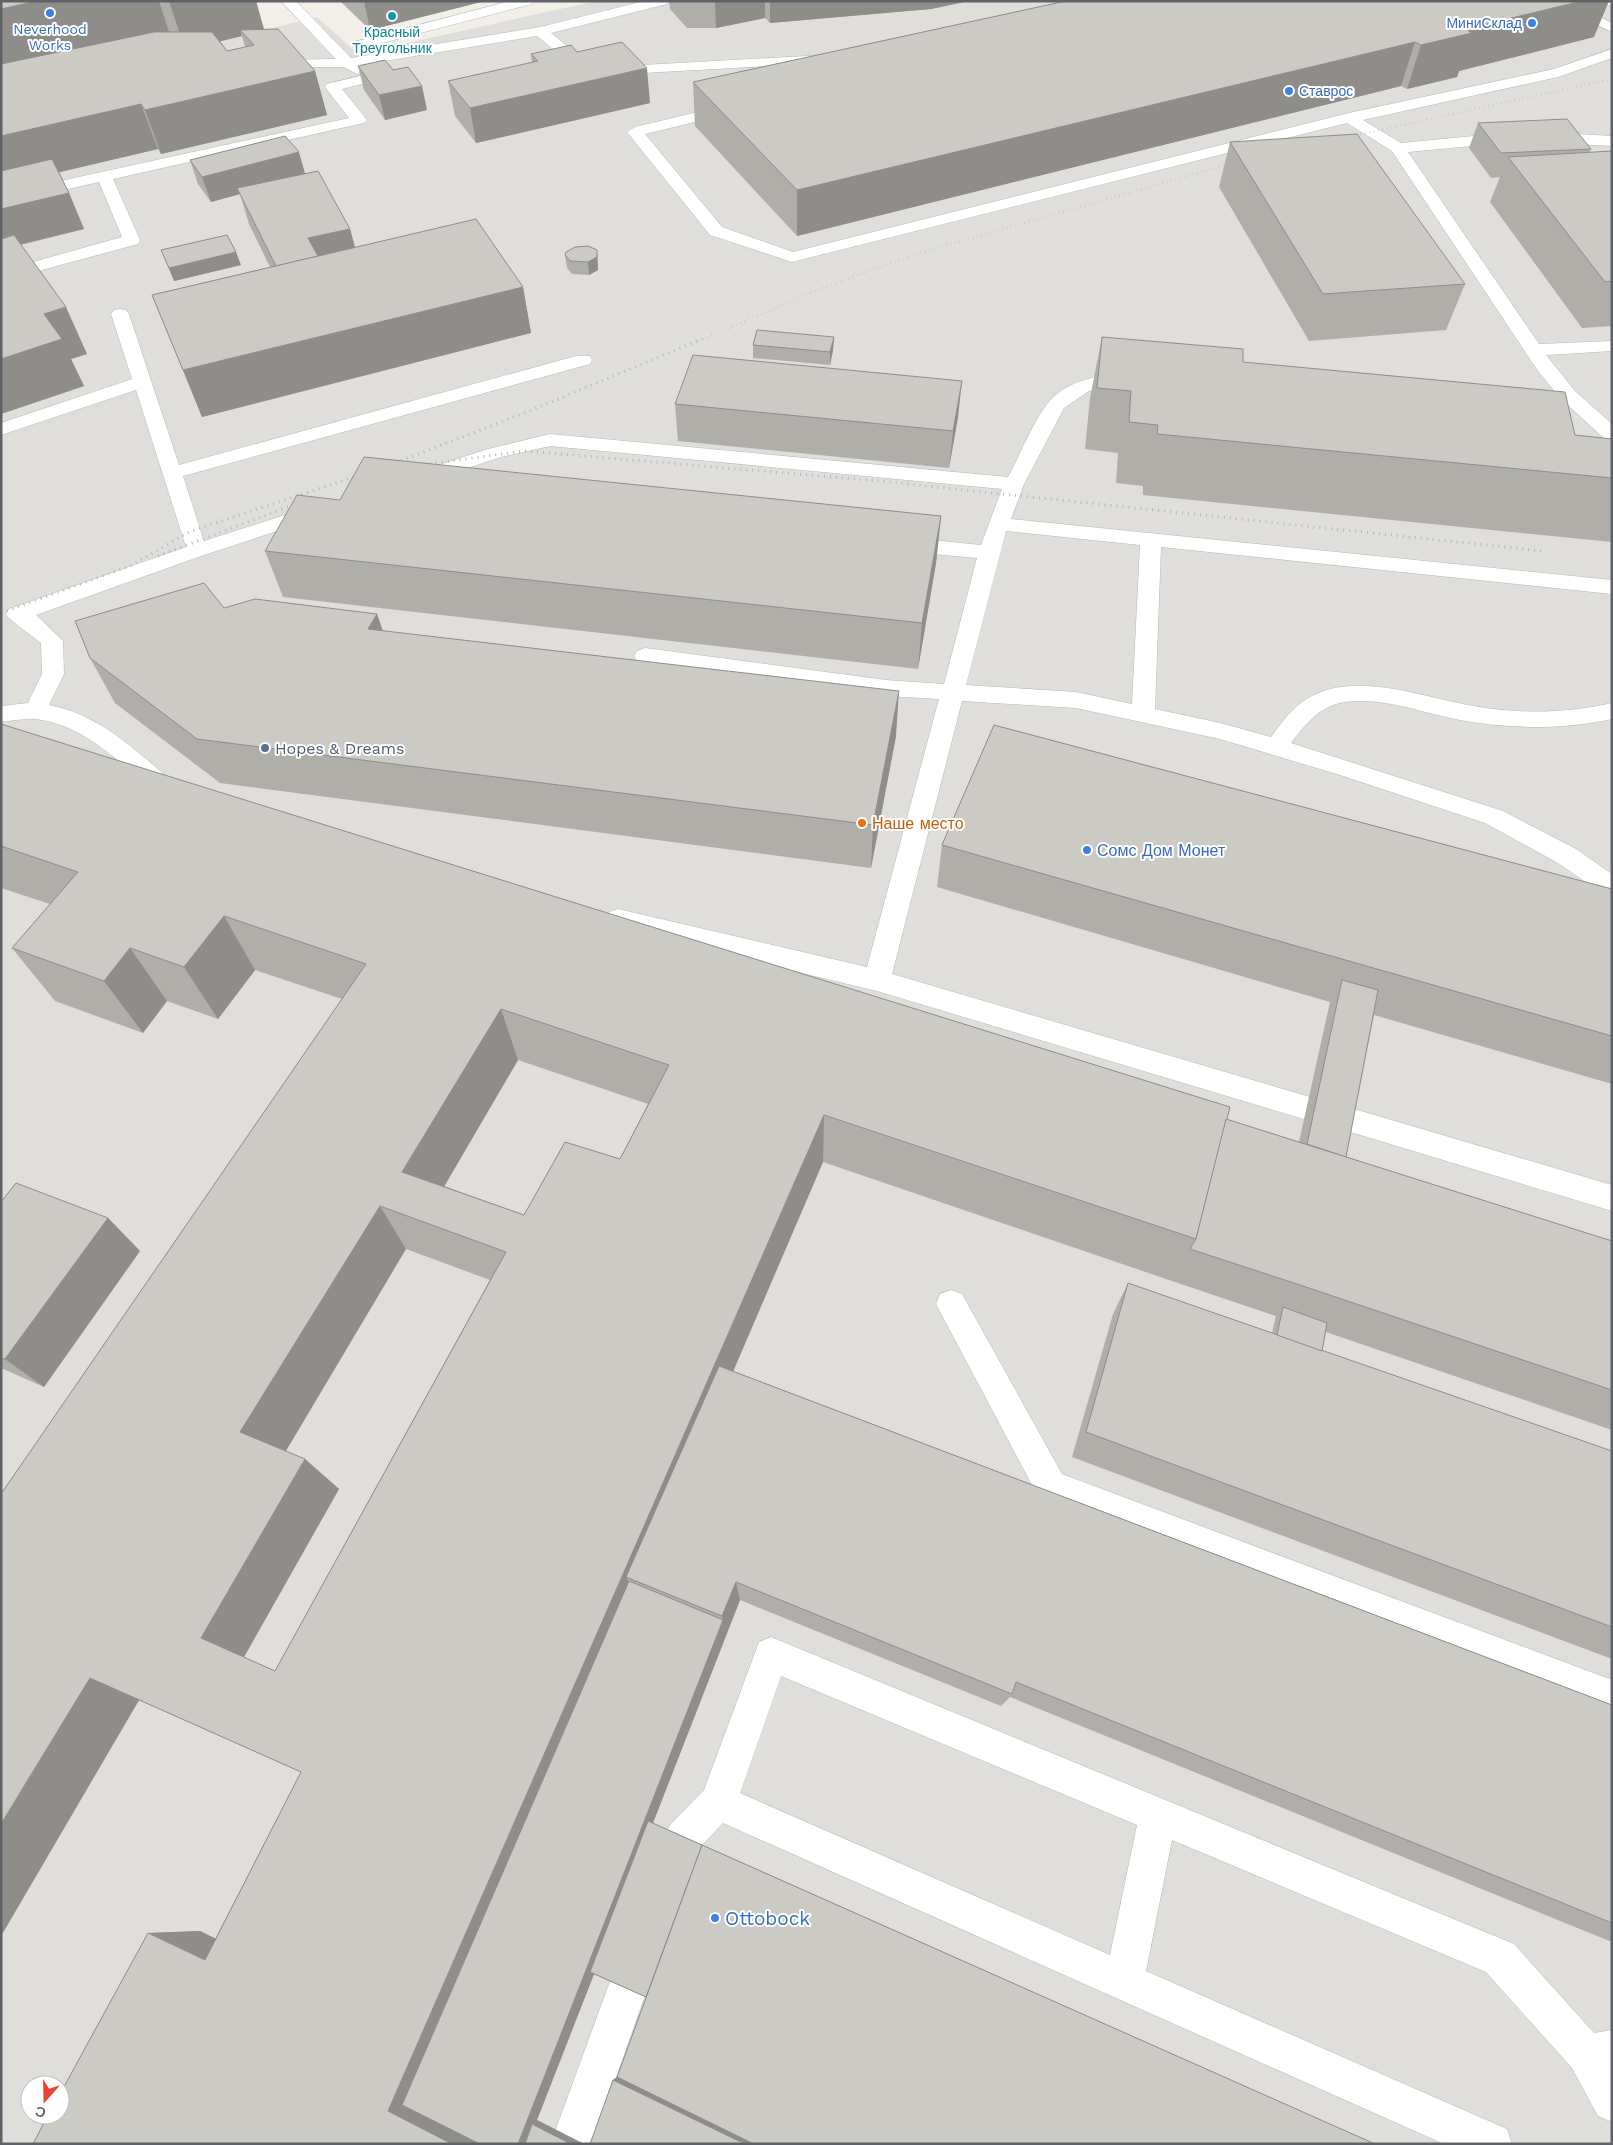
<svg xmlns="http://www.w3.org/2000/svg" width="1613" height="2145" font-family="'Work Sans',sans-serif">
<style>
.industrial{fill:#e0deda;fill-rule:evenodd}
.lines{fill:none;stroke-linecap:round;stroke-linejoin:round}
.minor-casing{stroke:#b5b8bc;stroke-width:1}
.minor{fill:#fff;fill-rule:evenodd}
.rail-far1{stroke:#b6b7b8;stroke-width:2;stroke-dasharray:0.5 4;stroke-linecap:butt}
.rail{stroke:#b6b7b8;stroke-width:3;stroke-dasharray:1 5;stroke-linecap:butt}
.wall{fill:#afaea9;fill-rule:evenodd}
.shaded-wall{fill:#8f8d8a}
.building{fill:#cccac5;stroke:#8f8d8a;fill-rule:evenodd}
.shop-dot{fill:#3f7fe0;stroke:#fff;stroke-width:2}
.culture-dot{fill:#0f9aa8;stroke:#fff;stroke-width:2}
.service-dot{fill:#5c6f8a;stroke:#fff;stroke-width:2}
.food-dot{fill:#e8710a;stroke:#fff;stroke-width:2}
.labels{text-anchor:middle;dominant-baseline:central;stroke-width:4;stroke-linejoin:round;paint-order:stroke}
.far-shop-label{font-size:14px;fill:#366cbe;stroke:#fff;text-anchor:end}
.far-culture-label{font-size:14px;fill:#0d838f;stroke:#fff}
.service-label{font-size:16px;fill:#4e5e75;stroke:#fff;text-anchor:start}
.food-label{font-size:16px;fill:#c56008;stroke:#fff;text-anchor:start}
.shop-label{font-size:16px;fill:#366cbe;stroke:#fff;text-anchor:start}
.near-shop-label{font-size:19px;fill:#366cbe;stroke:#fff;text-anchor:start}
</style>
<rect width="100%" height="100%" fill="#f1efe8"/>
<path class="industrial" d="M596,1H1596L1612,6V2144H1V73L185,50L317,17L358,54ZM30,2085H60V2115H30Z"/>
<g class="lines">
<g class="minor-casing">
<g id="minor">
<polygon points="281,1 296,1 351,58 540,27 644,1 669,1 667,4 551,33 573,51 643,65 825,55 832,59 825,63 643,73 563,57 537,36 360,65 364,70 357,74 344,67 273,67 268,66 266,63 268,60 336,59"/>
<polygon points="510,1 534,1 532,4 359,49 352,45 354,42"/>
<polygon points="1548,1 1567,1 1612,23 1612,32"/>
<polygon points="1612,49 1612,58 1558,77 1363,120 1401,143 1525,131 1612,136 1612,146 1525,141 1408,152 1539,344 1612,341 1612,351 1546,355 1575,391 1612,424 1612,441 1605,439 1561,399 1538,371 1392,151 1347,123 792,262 710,235 627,132 635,127 731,104 736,106 739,109 736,112 645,134 722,227 793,252 1349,113 1554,69"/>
<polygon points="368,74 373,75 375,78 373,81 342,89 367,120 364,123 113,179 140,240 138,244 1,281 1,271 122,237 99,182 1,204 1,194 349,118 325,87 327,84"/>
<path d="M120,309L126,310L129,314L179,465L576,356H590L592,360L590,364L183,476L204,541L316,505L323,506L326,511L323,516L204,555L36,615L63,641L64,674L49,705C101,715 139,753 177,786L181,792L177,798L169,801L161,798C125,767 86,725 36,719C24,718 12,721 1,722V706L28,703L42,674L41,643C33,636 10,621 6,614L9,609L186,547L136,390L1,435V423L132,379L111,314L114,310Z"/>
<path d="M1129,372L1136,374L1138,378L1136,382L1089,391L1064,408L1024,484L1011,519L1612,580V594L1161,547L1155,709L1220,723L1271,737C1280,725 1289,712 1301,703C1349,666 1425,699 1479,707C1523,714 1568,713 1612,703V719C1561,730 1511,729 1460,720C1422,713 1380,695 1340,703C1318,708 1304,726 1291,743L1503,811L1576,849L1612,874V897L1603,894L1558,863L1485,823L1340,775L1220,739L1076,708L962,701L892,974L1317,1099L1321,1108L1317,1117L1307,1120L877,991L618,929L609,926L605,919L609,912L618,909L867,967L939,699L886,696L645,664L637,661L634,656L637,651L645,648L886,680L944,684L977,558L901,551L894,549L891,544L894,539L901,537L981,545L1002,489L550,446L501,457L419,484L412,482L409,478L412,474L488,449L550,434L1008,477C1020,455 1033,422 1048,403C1066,380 1103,374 1129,372ZM1006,531L1140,545L1132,704L1076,692L966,685Z"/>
<polygon points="1344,1106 1612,1185 1612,1211 1334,1127 1330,1118 1334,1109"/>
<polygon points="951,1290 962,1294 1062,1474 1612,1680 1612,1716 1039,1498 936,1304 940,1294"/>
<path d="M771,1637L1514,1944L1594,2033L1612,2030V2122L1598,2116L1572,2068L1486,1972L1172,1840L1146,1971L1507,2129L1512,2144H1444L723,1823L696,1851L683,1857L670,1851L664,1838L670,1825L704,1790L759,1642ZM781,1676L1137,1825L1110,1955L740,1793Z"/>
<polygon points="629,1964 643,1970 649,1984 595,2137 592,2144 556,2144 553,2137 609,1984 615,1970"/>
</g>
</g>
<use href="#minor" class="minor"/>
<g class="rail-far1">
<polyline points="1343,138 1612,79"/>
<polyline points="699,341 817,290 914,255 1238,161"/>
</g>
<g class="rail">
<polyline points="390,465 527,412 702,339"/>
<polyline points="412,466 525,451 880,481 1542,551"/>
<polyline points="158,556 298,503"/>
<polyline points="1,613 130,566 191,531 366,473"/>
</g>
</g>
<g class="wall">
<path d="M1,1H256L264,29L315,71L327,115L161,154L158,149L59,172L69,193L84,229L21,245L87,354L71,359L84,386L1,414ZM242,36L245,47L227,51L220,41Z"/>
<polygon points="340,1 485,1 370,30"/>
<polygon points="669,1 969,1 931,9 770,23 765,18 716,28 687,28 670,9"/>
<polygon points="1066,1 1594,37 1459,71 1457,77 1407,89 1401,86 797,236 695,126 693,82"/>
<polygon points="577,52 650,103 476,143 455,116 448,81 532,63 531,54"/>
<polygon points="358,66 427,110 385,120 364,90"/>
<polygon points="1478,123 1591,149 1589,153 1612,151 1612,326 1582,328 1490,202 1500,177 1491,178 1469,148"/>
<polygon points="1230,142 1465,284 1446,330 1309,341 1219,187"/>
<polygon points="190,160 350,229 355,248 523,287 531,333 202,417 152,295 270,267 249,224 240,194 211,202 198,184"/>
<polygon points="161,250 241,265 174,281"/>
<polygon points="597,250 598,270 589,275 572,274 567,268 565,255"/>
<polygon points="834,337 833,350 830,365 753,358 753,345"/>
<polygon points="1102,337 1243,362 1575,435 1612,439 1612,542 1143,495 1143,486 1116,483 1118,453 1085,449 1090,398"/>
<polygon points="675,404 958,417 949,468 678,441"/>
<polygon points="340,500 941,516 936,563 918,669 283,597 265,551"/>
<polygon points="224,608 377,614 383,631 896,736 871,868 220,783 115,703 90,658"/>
<path d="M1,724L1230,1107L1226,1119L1299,1142L1330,1002L937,887L942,845L994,725L1612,889V1084L1374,1015L1346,1157L1612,1241V1430L1326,1332L1322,1351L1612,1451V1659L1072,1457L1113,1314L1128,1283L1272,1333L1276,1316L1172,1281L823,1162L733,1371L1612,1705V1942L1010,1697L1001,1706L740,1600L653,1823L1375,2144H590L613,2080L617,2077L646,1997L594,1974L537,2120L584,2144H33L48,2115H60V2094L148,1933L200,1931L215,1939L301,1772L139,1700L1,1936V1494L342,999L255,970L218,1019L167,1001L143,1033L55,1001L12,948L50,904L1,888ZM518,1060L648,1104L620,1159L565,1142L524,1215L444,1186ZM406,1249L490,1280L275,1671L244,1657L339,1489L305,1459L286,1451Z"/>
<polygon points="1,1202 108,1218 140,1251 44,1387 1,1368"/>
</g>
<g class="shaded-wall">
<polygon points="37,1 159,1 169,32 1,73 1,9"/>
<polygon points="169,1 256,1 264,30 240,30 242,36 185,50"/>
<polygon points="364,1 485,1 370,30"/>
<polygon points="715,1 765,1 765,18 716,28"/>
<polygon points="770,1 969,1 931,9 770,23"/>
<polygon points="1582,1 1609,1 1594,37 1459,71 1457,77 1407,89 1421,45 1466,29"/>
<polygon points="1415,42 1401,86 797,236 797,190"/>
<polygon points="647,68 650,103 476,143 470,108"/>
<polygon points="315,71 327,115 161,154 145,110"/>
<polygon points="422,86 427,110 385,120 379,95"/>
<polygon points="141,104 158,149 1,186 1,136"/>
<polygon points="299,152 306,177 237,188 240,194 211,202 202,177"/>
<polygon points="69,193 84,229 1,249 1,209"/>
<polygon points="350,229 360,265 276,266 308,238"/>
<polygon points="597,250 598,270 589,275 588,262"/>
<polygon points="236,252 241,265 174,281 169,268"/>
<polygon points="523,287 531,333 202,417 183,370"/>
<polygon points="66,307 87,354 71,359 84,386 1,414 1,359 44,314"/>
<polygon points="834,337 833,350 830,365 830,352"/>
<polygon points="962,381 958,417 949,468 953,431"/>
<polygon points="941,516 936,563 918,669 922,623"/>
<polygon points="377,614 392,659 368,629"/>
<polygon points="899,691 896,736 871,868 873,825"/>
<polygon points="224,916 255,970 218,1019 184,967"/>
<polygon points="130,948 167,1001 143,1033 104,981"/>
<polygon points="501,1009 518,1060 427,1216 402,1172"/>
<polygon points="824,1115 823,1162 642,1584 626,1577 636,1596 723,1620 722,1616 736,1582 740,1600 537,2120 584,2144 452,2144 388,2111"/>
<polygon points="380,1206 406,1249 278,1464 240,1432"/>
<polygon points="108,1218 140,1251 44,1387 5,1359"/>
<polygon points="305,1459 339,1489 244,1657 201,1638"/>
<polygon points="90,1678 142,1695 1,1936 1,1824"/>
<polygon points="200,1931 252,1956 205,1960 148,1933"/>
<polygon points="629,2067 790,2144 745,2144 613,2080"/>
</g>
<g class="building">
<polygon points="1,1 37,1 1,9"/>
<polygon points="1066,1 1582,1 1466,29 1472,33 1421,45 1415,42 797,190 693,82"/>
<polygon points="278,29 315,71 145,110 141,104 1,136 1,64 154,32 212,32 227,51 254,45 240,30"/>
<polygon points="622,42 647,68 470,108 448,81 538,61 531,54 571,45 577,52"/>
<polygon points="385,60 393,70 408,67 422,86 379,95 358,66"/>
<polygon points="1567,119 1591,149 1501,153 1478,123"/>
<polygon points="1357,134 1465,284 1323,294 1230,142"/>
<polygon points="285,136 299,152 202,177 190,160"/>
<polygon points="1612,151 1612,281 1605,282 1508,157"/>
<polygon points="52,159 69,193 1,209 1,171"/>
<polygon points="318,171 350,229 308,238 318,256 276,266 237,188"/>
<polygon points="476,219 523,287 183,370 152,295"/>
<polygon points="14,235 66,307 44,314 62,339 1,359 1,239"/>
<polygon points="227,235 236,252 169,268 161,250"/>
<polygon points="588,246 597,250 597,257 588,262 570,261 565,255 566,252 575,247"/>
<polygon points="757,330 834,337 830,352 753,345"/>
<polygon points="1102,337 1243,349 1243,362 1565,392 1575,435 1612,439 1612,478 1157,434 1158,425 1129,422 1131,391 1097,388"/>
<polygon points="693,355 962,381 953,431 675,404"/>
<polygon points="364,457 941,516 922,623 265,551 297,495 340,500"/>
<polygon points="204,583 224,608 255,599 377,614 368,629 899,691 873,825 197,739 90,658 75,621"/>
<path d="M1,724L1230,1107L1196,1239L824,1115L388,2111L452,2144H33L48,2115H60V2094L148,1933L205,1960L301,1772L90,1678L1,1824V1494L366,964L224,916L184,967L130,948L104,981L12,948L78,872L1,846ZM501,1009L669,1065L620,1159L565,1142L524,1215L402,1172ZM380,1206L506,1252L275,1671L201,1638L305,1459L240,1432Z"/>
<polygon points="994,725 1612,889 1612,1036 942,845"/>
<polygon points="1342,980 1378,990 1346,1157 1307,1144"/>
<polygon points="1226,1119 1612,1241 1612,1390 1300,1285 1190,1249 1196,1239"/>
<polygon points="16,1183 108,1218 5,1359 1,1358 1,1202"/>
<polygon points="1128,1283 1612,1451 1612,1627 1086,1432"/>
<polygon points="1283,1307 1327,1323 1322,1351 1277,1335"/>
<polygon points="719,1366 1612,1705 1612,1923 1016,1682 1012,1694 736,1582 722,1616 626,1577"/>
<polygon points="629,1581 723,1620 518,2144 480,2144 402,2105"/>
<polygon points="648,1821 702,1845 646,1997 590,1972"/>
<polygon points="702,1845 1375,2144 754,2144 617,2077"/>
<polygon points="613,2080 745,2144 590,2144"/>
<polygon points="532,2124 571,2144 525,2144"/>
</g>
<g class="shop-dot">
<circle cx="50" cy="13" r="5"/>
<circle cx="1532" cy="23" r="5"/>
<circle cx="1289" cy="91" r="5"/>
<circle cx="1087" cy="850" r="5"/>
<circle cx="715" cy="1918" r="5"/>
</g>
<circle class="culture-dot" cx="392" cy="16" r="5"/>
<circle class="service-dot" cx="265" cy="748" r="5"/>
<circle class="food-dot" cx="862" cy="823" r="5"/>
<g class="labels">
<g class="far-shop-label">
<text x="1522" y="23">МиниСклад</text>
<text x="50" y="29" text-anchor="middle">Neverhood<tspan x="50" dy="16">Works</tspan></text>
<text x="1299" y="91" text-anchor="start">Ставрос</text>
</g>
<g class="far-culture-label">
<text x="392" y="32">Красный<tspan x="392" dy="16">Треугольник</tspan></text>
</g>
<g class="service-label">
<text x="275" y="748">Hopes &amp; Dreams</text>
</g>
<g class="food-label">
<text x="872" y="823">Наше место</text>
</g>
<g class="shop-label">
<text x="1097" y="850">Сомс Дом Монет</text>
</g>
<g class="near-shop-label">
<text x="725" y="1918">Ottobock</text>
</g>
</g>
<rect width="1613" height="2145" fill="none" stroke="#5f6368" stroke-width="5"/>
<g transform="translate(45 2100) rotate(200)"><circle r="24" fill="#ffffff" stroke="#bfc1c3"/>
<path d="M0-4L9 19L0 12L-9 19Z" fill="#ea4335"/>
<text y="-8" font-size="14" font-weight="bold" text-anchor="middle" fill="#5f6368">С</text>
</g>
</svg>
